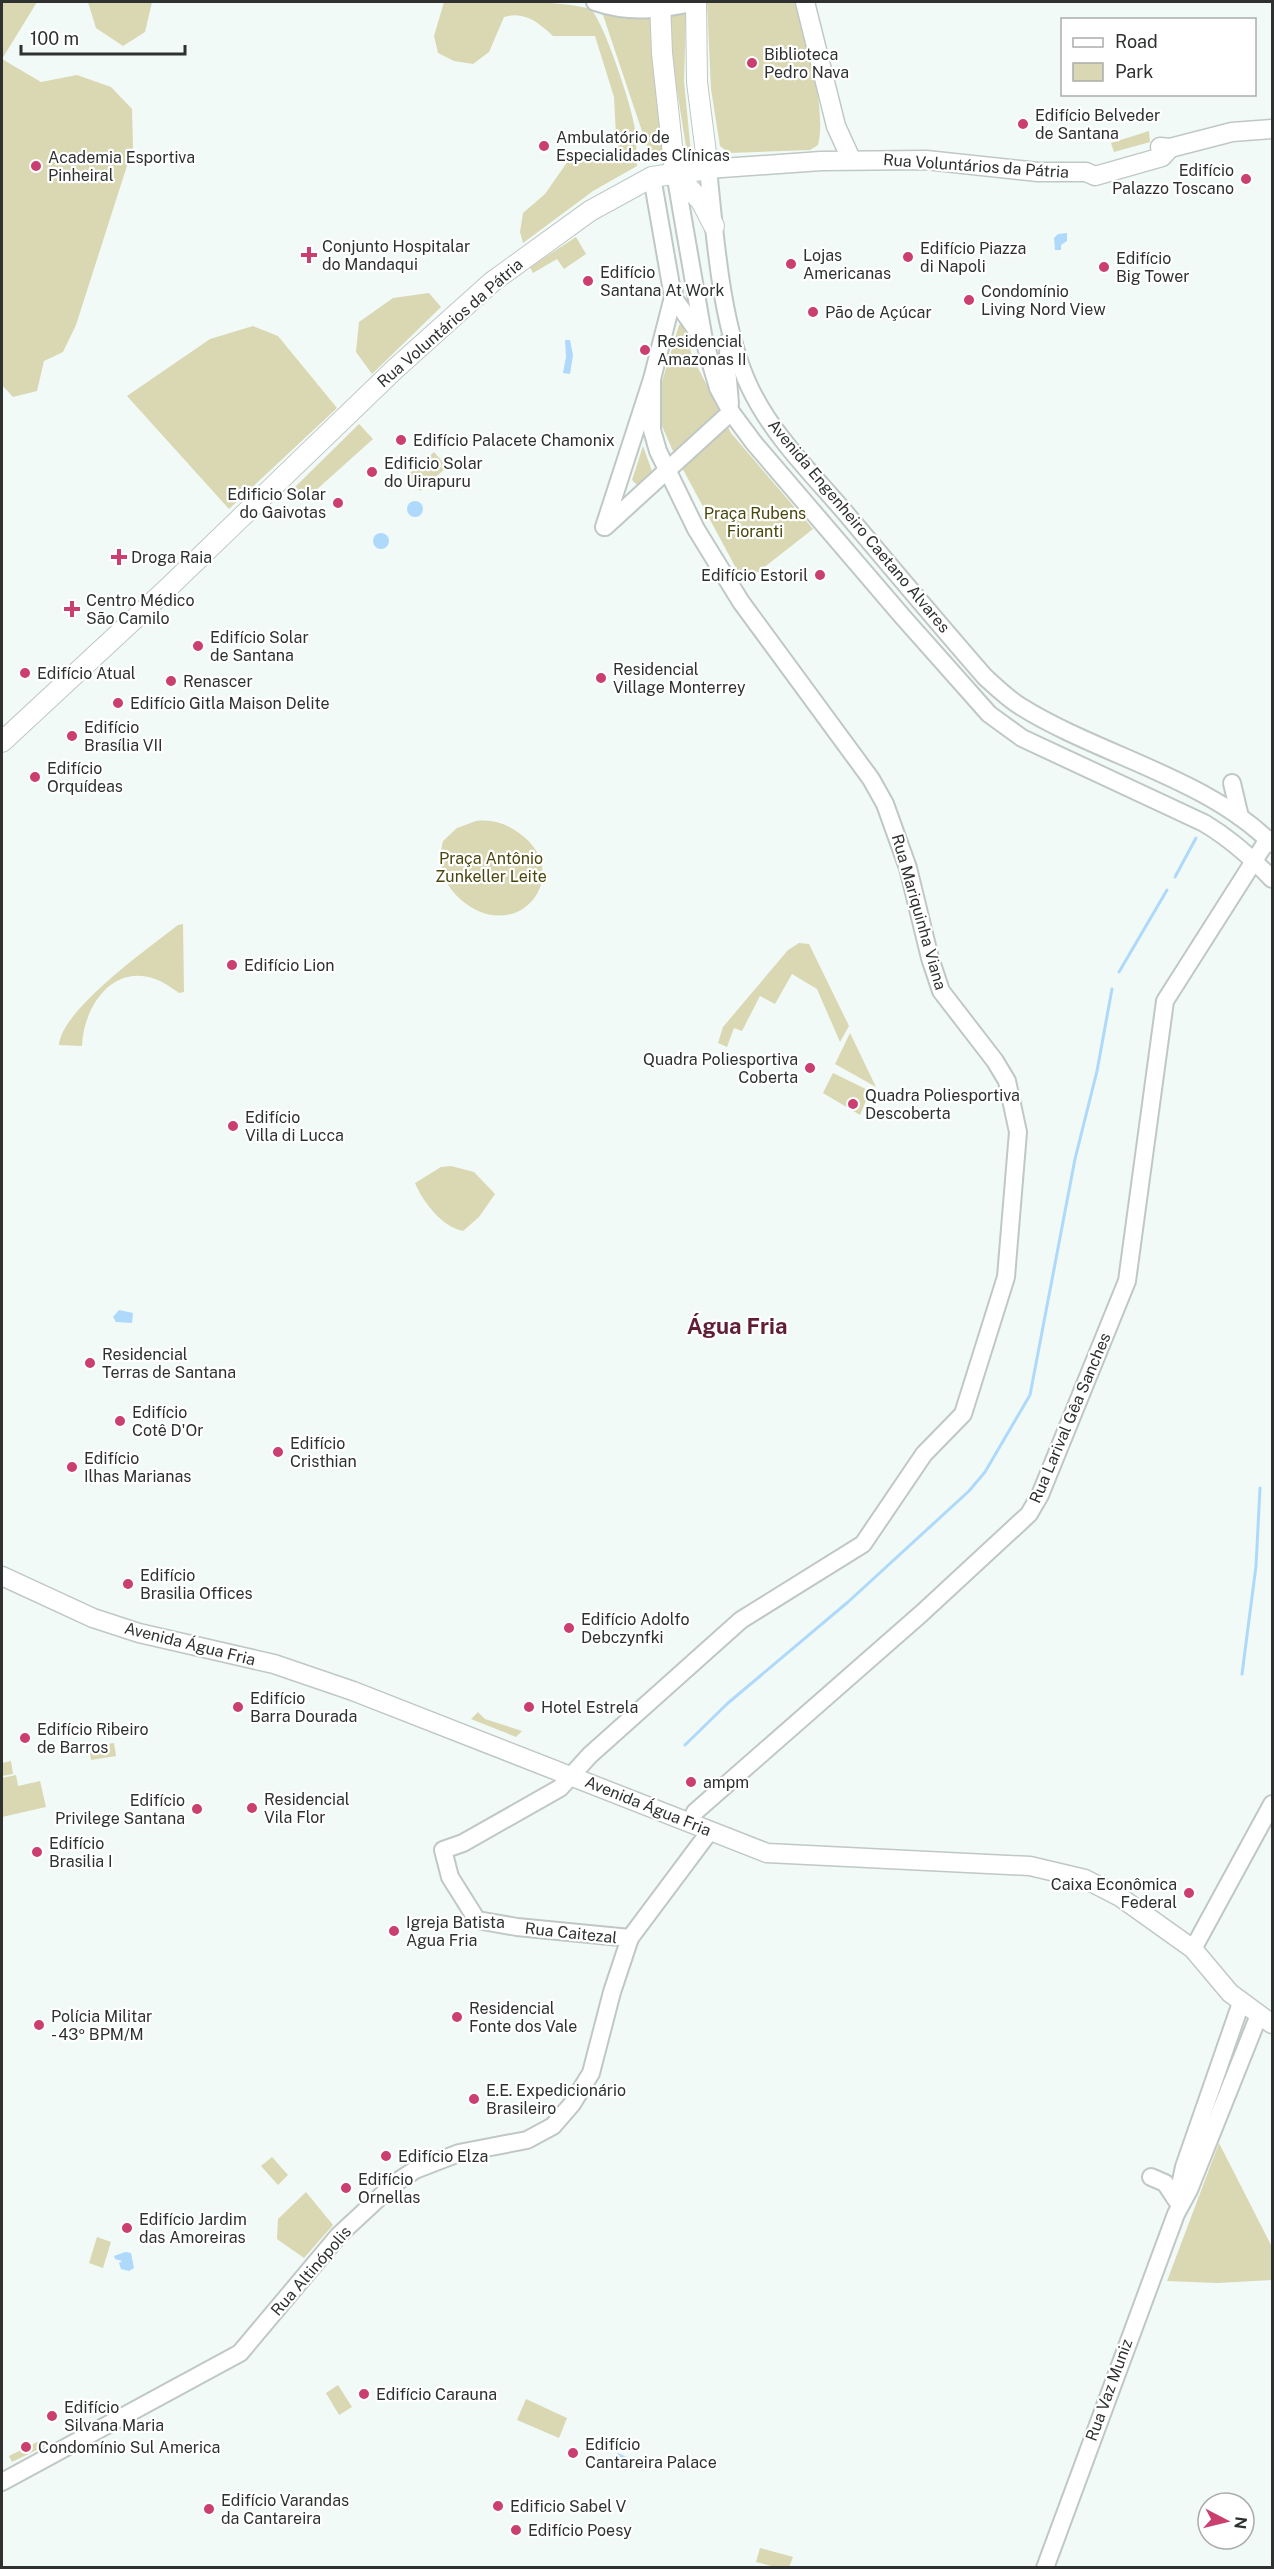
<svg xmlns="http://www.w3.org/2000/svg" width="1274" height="2569" font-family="'Public Sans',sans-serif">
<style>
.green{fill:#d9d8b2}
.water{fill:#afd9fb}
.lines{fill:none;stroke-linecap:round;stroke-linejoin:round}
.stream{stroke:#afd9fb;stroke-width:3}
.tertiary-casing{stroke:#c0c8c5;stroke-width:20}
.secondary-casing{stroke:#c0c8c5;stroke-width:21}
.primary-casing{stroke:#c0c8c5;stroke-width:22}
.tertiary{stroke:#fff;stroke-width:16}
.secondary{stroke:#fff;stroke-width:18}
.primary{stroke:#fff;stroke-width:20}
.poi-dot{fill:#ca3e70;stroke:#fff;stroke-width:2}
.labels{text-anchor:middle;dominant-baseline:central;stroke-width:4.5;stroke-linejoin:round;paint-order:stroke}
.poi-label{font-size:16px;fill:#2e3130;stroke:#fff;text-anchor:start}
.street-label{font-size:16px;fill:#2e3130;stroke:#fff}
.park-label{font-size:16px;fill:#4a470c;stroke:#fff}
.district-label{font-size:22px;font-weight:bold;fill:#601d34;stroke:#fff}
</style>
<rect width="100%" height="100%" fill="#f1faf7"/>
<g class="green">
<polygon points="2,2 37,2 2,59 41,82 77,75 111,87 132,109 133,147 76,325 63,352 44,361 37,391 13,397 2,385"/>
<polygon points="88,2 152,2 145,32 123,46 96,28"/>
<path d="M444,2C479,1 563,0 590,9C602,16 632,107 634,124C637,138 636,152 637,166L593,191L523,243L520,232L523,213L545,194L568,161L610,154L620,144L616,135L614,97L595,36H553C538,22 524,11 504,17L489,52L473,64L454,61L438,53L434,36Z"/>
<polygon points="660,2 670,156 651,158 599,3"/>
<path d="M707,2H797C806,39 827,109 818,145L810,150L729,153L720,146L711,89Z"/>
<polygon points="686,12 684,81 691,153 687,153 677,90 667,72 666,16"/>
<polygon points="1149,131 1150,142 1114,152 1111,143"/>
<polygon points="576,237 586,254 564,269 557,259 533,273 530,267"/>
<polygon points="429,293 441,307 372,374 356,352 359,322 393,298"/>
<polygon points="683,324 692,356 731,433 813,529 744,583 672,449 658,417 658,395 679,325"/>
<polygon points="253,326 278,336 337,408 229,509 127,396 210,339"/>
<polygon points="359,424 373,439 305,500 294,488"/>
<polygon points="643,446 652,471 637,485 632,480"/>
<polygon points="434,452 447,467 420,491 407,476"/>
<path d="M476,821C492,819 505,823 519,833C577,874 517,949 460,899C443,883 437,864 443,841L457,828Z"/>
<path d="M183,924L184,992L179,993C172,988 164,982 155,979C111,963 83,1009 82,1046L59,1045C61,1010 150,947 178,925Z"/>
<polygon points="799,943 809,944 849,1026 840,1042 817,989 792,974 775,1004 760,996 742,1031 734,1028 727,1047 718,1043 723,1027 788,950"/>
<polygon points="850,1033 876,1087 835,1064"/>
<polygon points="833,1073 870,1091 860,1115 823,1093"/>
<path d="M451,1166L474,1172L495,1194L479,1217L463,1231C442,1227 423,1202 415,1183L441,1167Z"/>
<polygon points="478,1712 485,1719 522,1731 516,1737 471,1719"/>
<polygon points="114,1743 116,1756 91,1760 89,1747"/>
<polygon points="11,1761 13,1774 2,1776 2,1763"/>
<polygon points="16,1775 18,1786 40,1781 46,1807 2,1817 2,1778"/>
<polygon points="1219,2143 1272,2247 1272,2280 1217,2283 1167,2281"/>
<polygon points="272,2157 288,2175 278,2185 261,2166"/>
<polygon points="306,2192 333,2225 304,2258 277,2239 278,2219"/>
<polygon points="97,2237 111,2242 103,2268 89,2263"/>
<polygon points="338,2385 352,2407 339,2415 326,2393"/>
<polygon points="526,2399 567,2418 559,2438 517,2420"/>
<polygon points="43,2439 47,2445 12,2462 9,2456"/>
<polygon points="760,2548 793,2557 789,2567 775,2567 756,2562"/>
</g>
<g class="water">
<polygon points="1067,233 1067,241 1061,245 1061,250 1055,250 1054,238 1058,234"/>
<polygon points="565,340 570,340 573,355 570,374 563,373 566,357"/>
<circle cx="415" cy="509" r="8"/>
<circle cx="381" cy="541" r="8"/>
<polygon points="119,1310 133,1313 132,1323 116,1322 113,1317"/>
<polygon points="125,2252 131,2253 134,2268 129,2271 121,2269 119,2263 122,2261 115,2259 114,2256"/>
<polygon points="618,2453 633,2460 630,2468 612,2461"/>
</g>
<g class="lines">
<g class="stream">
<polyline points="1175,877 1196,838"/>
<polyline points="1119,972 1167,890"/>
<polyline points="1242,1674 1256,1566 1260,1488"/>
<polyline points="685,1745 728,1703 848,1602 969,1491 985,1472 1030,1395 1075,1159 1097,1071 1112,989"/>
</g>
<g class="tertiary-casing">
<g id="tertiary">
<path d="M595,2C630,14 660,10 696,2"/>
<path d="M708,169C715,236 721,328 750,388C772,434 810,472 843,510C890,566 937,622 985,677C996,687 1007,698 1020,706C1098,755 1207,778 1272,844"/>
<path d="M675,173L704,340L718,388L731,412L754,443L902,616L989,714L1022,738L1204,823C1231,839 1251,857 1272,879"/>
<polyline points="674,291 673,297 700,335"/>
<polyline points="729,340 727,368 730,404"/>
<polyline points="604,527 652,379 673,297 652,177"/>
<polyline points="605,527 731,412"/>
<polyline points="1232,783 1240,817"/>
<polyline points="691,1822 695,1812 922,1613 1029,1514 1040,1495 1127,1281 1165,1001 1268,839"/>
<polyline points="630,1938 517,1927 477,1920 450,1877 443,1850 463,1843 560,1788 590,1755 741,1620 863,1544 924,1454 963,1414 1006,1277 1018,1132 1007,1081 995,1061 941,991 930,958 908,868 885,804 871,779 741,602 696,529 658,451 652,430 652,379"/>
<polyline points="1193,1949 1272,1804"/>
<polyline points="1151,2177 1165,2183 1177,2201"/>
<polyline points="1177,2199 1184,2167 1241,2003"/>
<polyline points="2,2482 240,2353 339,2235 395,2183 415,2170 459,2153 527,2140 553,2126 572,2104 591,2073 612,1992 630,1938 710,1831"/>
<polyline points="1045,2568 1176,2214 1189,2190 1259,2015"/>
</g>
</g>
<g class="secondary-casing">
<g id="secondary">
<polyline points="805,2 836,126 851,159"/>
<polyline points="1160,147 1170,148 1232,132 1272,129"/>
<polyline points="708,169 821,161 926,160 1038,172 1086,172 1095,176 1162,157 1170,148"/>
<polyline points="2,1576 93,1618 139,1633 274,1664 353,1691 767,1853 1030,1866 1085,1879 1120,1897 1193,1949 1230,1993 1272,2024"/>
</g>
</g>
<g class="primary-casing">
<g id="primary">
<polyline points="660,2 662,53 675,173"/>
<polyline points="675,173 701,201 714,226"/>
<polyline points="2,742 170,586 395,369 492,282 590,211 652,177 708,169 697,82 696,2"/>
</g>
</g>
<use href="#tertiary" class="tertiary"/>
<use href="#secondary" class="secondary"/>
<use href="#primary" class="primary"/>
</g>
<g class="poi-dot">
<circle cx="752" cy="63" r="6"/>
<circle cx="1023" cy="124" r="6"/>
<circle cx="544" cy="146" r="6"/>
<circle cx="36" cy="166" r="6"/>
<circle cx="1246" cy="179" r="6"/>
<path d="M306 246h6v6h6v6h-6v6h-6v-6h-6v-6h6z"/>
<circle cx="908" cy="257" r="6"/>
<circle cx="791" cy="264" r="6"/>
<circle cx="1104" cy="267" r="6"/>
<circle cx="588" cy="281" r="6"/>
<circle cx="969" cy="300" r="6"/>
<circle cx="813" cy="312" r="6"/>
<circle cx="645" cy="350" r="6"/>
<circle cx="401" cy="440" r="6"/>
<circle cx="372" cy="472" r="6"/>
<circle cx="338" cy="503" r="6"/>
<path d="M116 548h6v6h6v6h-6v6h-6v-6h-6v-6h6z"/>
<circle cx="820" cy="575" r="6"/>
<path d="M69 600h6v6h6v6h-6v6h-6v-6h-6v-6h6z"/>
<circle cx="198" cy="646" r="6"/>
<circle cx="25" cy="673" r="6"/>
<circle cx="601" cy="678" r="6"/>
<circle cx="171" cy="681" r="6"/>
<circle cx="118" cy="703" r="6"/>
<circle cx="72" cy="736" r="6"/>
<circle cx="35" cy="777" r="6"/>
<circle cx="232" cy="965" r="6"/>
<circle cx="810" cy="1068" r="6"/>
<circle cx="853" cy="1104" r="6"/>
<circle cx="233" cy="1126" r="6"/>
<circle cx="90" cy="1363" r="6"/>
<circle cx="120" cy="1421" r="6"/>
<circle cx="278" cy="1452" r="6"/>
<circle cx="72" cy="1467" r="6"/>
<circle cx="128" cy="1584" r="6"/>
<circle cx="569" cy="1628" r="6"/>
<circle cx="238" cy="1707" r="6"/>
<circle cx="529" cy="1707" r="6"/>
<circle cx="25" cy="1738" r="6"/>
<circle cx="691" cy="1782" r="6"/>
<circle cx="252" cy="1808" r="6"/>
<circle cx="197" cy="1809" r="6"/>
<circle cx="37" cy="1852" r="6"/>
<circle cx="1189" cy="1893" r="6"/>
<circle cx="394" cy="1931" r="6"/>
<circle cx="457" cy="2017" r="6"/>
<circle cx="39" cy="2025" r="6"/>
<circle cx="474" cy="2099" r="6"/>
<circle cx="386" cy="2156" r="6"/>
<circle cx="346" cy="2188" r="6"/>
<circle cx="127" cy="2228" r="6"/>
<circle cx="364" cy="2394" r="6"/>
<circle cx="52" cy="2416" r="6"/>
<circle cx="26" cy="2447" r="6"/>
<circle cx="573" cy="2453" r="6"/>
<circle cx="498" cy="2506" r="6"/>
<circle cx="209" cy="2509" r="6"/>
<circle cx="516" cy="2530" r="6"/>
</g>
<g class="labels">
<g class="poi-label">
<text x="764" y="54">Biblioteca<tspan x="764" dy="18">Pedro Nava</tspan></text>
<text x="1035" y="115">Edifício Belveder<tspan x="1035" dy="18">de Santana</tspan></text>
<text x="556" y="137">Ambulatório de<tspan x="556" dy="18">Especialidades Clínicas</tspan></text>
<text x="48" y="157">Academia Esportiva<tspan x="48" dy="18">Pinheiral</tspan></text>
<text x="1234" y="170" text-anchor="end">Edifício<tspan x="1234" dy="18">Palazzo Toscano</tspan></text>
<text x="322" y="246">Conjunto Hospitalar<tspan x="322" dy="18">do Mandaqui</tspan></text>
<text x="920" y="248">Edifício Piazza<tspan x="920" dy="18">di Napoli</tspan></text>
<text x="803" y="255">Lojas<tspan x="803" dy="18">Americanas</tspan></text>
<text x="1116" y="258">Edifício<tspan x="1116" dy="18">Big Tower</tspan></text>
<text x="600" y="272">Edifício<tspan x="600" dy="18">Santana At Work</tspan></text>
<text x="981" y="291">Condomínio<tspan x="981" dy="18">Living Nord View</tspan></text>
<text x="825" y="312">Pão de Açúcar</text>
<text x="657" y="341">Residencial<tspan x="657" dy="18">Amazonas II</tspan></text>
<text x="413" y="440">Edifício Palacete Chamonix</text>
<text x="384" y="463">Edificio Solar<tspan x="384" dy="18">do Uirapuru</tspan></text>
<text x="326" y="494" text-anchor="end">Edificio Solar<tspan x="326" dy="18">do Gaivotas</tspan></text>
<text x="131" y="557">Droga Raia</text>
<text x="808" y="575" text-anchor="end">Edifício Estoril</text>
<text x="86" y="600">Centro Médico<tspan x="86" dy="18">São Camilo</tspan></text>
<text x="210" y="637">Edifício Solar<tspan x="210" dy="18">de Santana</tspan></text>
<text x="613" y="669">Residencial<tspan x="613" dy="18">Village Monterrey</tspan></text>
<text x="37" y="673">Edifício Atual</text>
<text x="183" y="681">Renascer</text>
<text x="130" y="703">Edifício Gitla Maison Delite</text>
<text x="84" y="727">Edifício<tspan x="84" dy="18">Brasília VII</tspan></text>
<text x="47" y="768">Edifício<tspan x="47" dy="18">Orquídeas</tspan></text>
<text x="244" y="965">Edifício Lion</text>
<text x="798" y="1059" text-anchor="end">Quadra Poliesportiva<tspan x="798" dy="18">Coberta</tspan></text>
<text x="865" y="1095">Quadra Poliesportiva<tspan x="865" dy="18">Descoberta</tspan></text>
<text x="245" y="1117">Edifício<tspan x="245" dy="18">Villa di Lucca</tspan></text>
<text x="102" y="1354">Residencial<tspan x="102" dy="18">Terras de Santana</tspan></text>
<text x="132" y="1412">Edifício<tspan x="132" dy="18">Cotê D'Or</tspan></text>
<text x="290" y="1443">Edifício<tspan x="290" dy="18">Cristhian</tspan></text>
<text x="84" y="1458">Edifício<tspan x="84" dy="18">Ilhas Marianas</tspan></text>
<text x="140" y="1575">Edifício<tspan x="140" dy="18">Brasilia Offices</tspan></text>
<text x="581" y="1619">Edifício Adolfo<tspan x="581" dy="18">Debczynfki</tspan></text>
<text x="250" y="1698">Edifício<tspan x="250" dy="18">Barra Dourada</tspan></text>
<text x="541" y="1707">Hotel Estrela</text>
<text x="37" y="1729">Edifício Ribeiro<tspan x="37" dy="18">de Barros</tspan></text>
<text x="703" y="1782">ampm</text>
<text x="264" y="1799">Residencial<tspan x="264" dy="18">Vila Flor</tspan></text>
<text x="185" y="1800" text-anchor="end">Edifício<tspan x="185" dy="18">Privilege Santana</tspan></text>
<text x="49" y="1843">Edifício<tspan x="49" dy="18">Brasilia I</tspan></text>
<text x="1177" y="1884" text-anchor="end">Caixa Econômica<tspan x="1177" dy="18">Federal</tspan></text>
<text x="406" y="1922">Igreja Batista<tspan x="406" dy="18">Agua Fria</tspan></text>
<text x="469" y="2008">Residencial<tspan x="469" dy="18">Fonte dos Vale</tspan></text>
<text x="51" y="2016">Polícia Militar<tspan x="51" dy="18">- 43º BPM/M</tspan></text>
<text x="486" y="2090">E.E. Expedicionário<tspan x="486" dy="18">Brasileiro</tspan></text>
<text x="398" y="2156">Edifício Elza</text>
<text x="358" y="2179">Edifício<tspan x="358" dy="18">Ornellas</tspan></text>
<text x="139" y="2219">Edifício Jardim<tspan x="139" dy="18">das Amoreiras</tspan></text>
<text x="376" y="2394">Edifício Carauna</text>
<text x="64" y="2407">Edifício<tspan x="64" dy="18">Silvana Maria</tspan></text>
<text x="585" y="2444">Edifício<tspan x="585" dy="18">Cantareira Palace</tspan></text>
<text x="38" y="2447">Condomínio Sul America</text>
<text x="221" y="2500">Edifício Varandas<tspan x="221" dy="18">da Cantareira</tspan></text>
<text x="510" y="2506">Edificio Sabel V</text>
<text x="528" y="2530">Edifício Poesy</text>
</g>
<g class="street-label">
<text transform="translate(976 166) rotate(4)">Rua Voluntários da Pátria</text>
<text transform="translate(450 323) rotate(-41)">Rua Voluntários da Pátria</text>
<text transform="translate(859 526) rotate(50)">Avenida Engenheiro Caetano Alvares</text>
<text transform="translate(919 912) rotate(74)">Rua Mariquinha Viana</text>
<text transform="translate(1070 1418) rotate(-67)">Rua Larival Gêa Sanches</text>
<text transform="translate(190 1644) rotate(14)">Avenida Água Fria</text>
<text transform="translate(648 1806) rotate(22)">Avenida Água Fria</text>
<text transform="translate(571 1933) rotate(6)">Rua Caitezal</text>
<text transform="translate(311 2271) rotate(-49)">Rua Altinópolis</text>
<text transform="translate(1109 2390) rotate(-70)">Rua Vaz Muniz</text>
</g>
<g class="park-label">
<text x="755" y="513">Praça Rubens<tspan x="755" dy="18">Fioranti</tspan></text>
<text x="491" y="858">Praça Antônio<tspan x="491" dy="18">Zunkeller Leite</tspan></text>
</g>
<g class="district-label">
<text x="737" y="1326">Água Fria</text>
</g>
</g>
<rect width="1274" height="2569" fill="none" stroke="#2e3130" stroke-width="6"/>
<rect x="1061" y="18" width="195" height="78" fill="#ffffff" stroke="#abadac" stroke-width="1.5"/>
<rect x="1073" y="38" width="30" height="9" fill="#ffffff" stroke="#abadac" stroke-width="1.5"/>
<text x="1115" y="48" font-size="18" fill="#2e3130">Road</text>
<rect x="1073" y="63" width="30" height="18" fill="#d9d8b2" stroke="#abadac" stroke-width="1.5"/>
<text x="1115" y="78" font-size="18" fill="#2e3130">Park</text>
<g transform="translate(1226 2521) rotate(97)"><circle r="28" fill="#ffffff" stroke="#abadac" stroke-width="1.5"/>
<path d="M0-4.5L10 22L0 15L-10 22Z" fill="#ca3e70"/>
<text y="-9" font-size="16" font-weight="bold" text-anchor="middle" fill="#2e3130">N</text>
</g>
<path d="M21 45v9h164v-9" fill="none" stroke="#2e3130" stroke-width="3"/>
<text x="30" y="45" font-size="18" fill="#2e3130" stroke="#ffffff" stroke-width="4.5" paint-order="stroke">100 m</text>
</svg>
